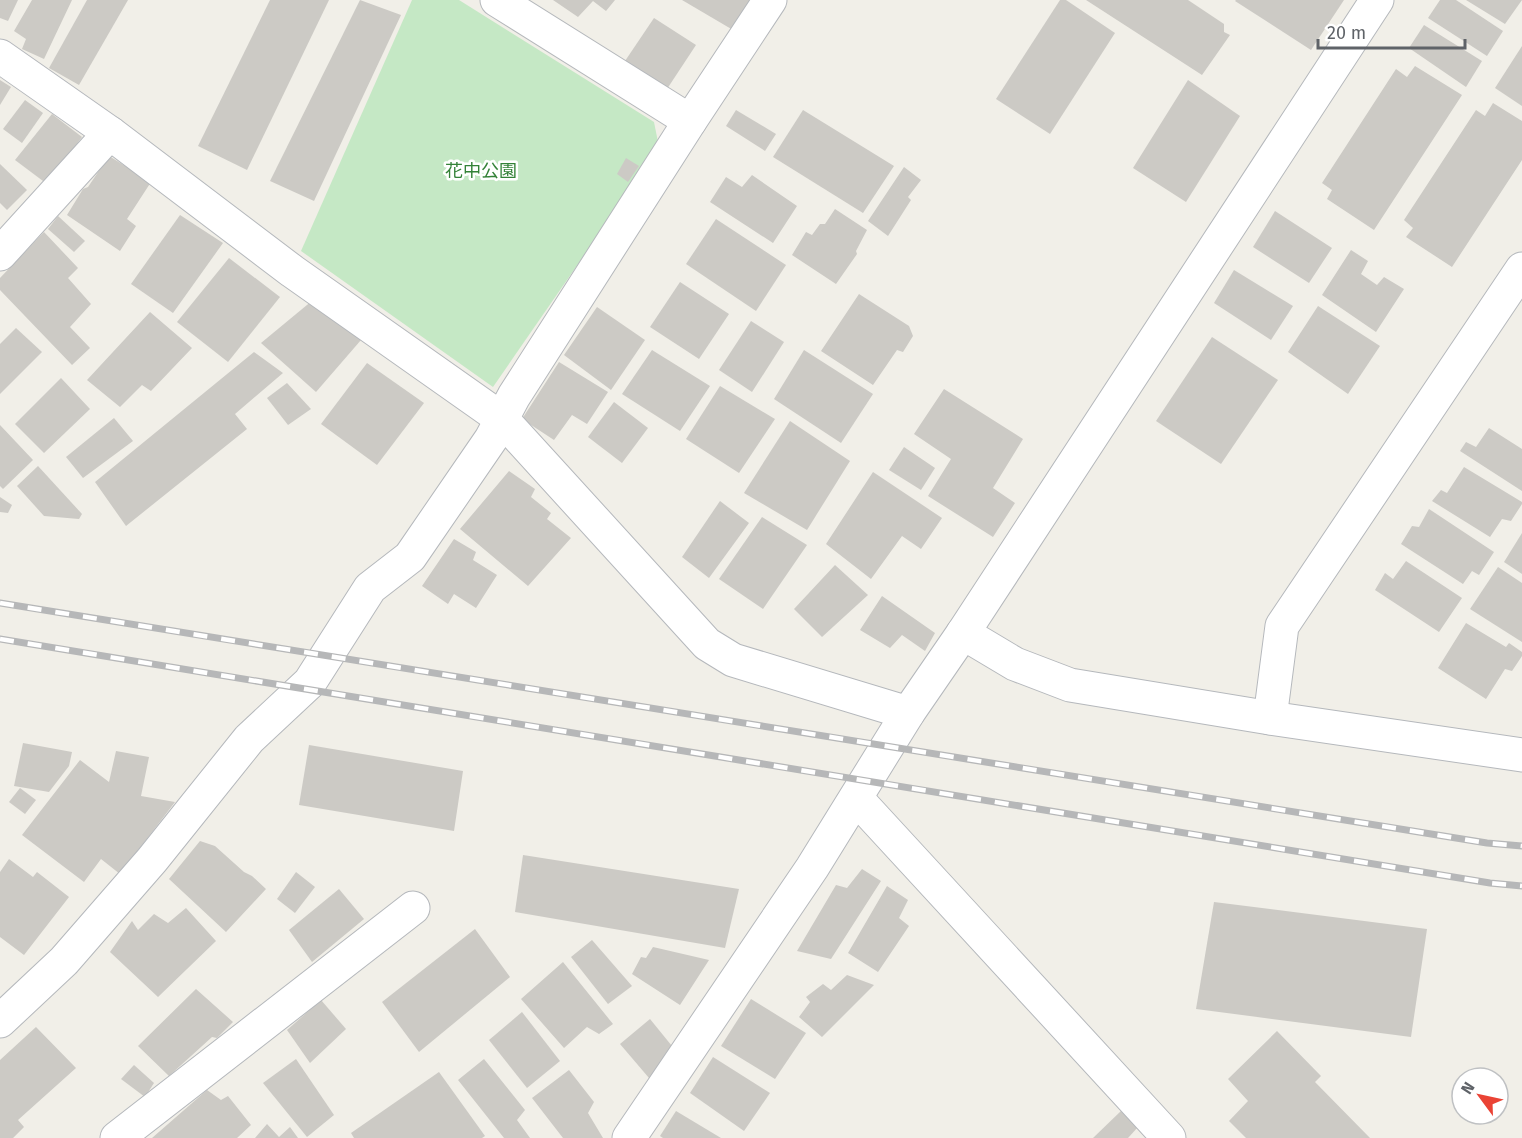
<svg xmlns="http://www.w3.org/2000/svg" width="1522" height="1138" font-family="'Fira Sans','Noto Sans JP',sans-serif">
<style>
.green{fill:#c5e8c5}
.building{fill:#cccac5}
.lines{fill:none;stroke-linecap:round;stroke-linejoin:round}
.street-casing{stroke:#b5b8bc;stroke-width:35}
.street{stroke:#fff;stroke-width:33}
.rail-casing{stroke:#b6b7b8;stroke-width:7}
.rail{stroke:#fff;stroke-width:4.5;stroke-dasharray:14;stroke-linecap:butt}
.labels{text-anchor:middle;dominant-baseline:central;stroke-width:5;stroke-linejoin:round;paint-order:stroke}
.park-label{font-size:18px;fill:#348238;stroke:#fff}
</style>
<rect width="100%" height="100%" fill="#f1efe8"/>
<polygon class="green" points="412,0 459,0 654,122 659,147 493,387 301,251"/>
<g class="building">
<polygon points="0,0 18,0 8,21 0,18"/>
<polygon points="32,0 72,0 44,59 22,49 26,39 14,31"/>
<polygon points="87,0 128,0 79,85 49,68"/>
<polygon points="270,0 329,0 247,170 198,146"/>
<polygon points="360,0 401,15 314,201 270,181"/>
<polygon points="553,0 615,0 606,11 593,1 578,17"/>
<polygon points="682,0 753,0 733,30"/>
<polygon points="1060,0 1066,0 1115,33 1050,134 996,99"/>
<polygon points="1086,0 1188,0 1224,24 1224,32 1230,35 1202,75"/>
<polygon points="1236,0 1344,0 1311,50 1235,1"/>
<polygon points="1440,0 1456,0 1503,31 1487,56 1428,18"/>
<polygon points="1466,0 1522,0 1505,24"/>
<polygon points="654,18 696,45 667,89 625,61"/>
<polygon points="1424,25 1482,61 1466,87 1409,48"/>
<polygon points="1522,46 1522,106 1495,88"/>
<polygon points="1415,66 1462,95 1374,230 1327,199 1332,190 1322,183 1396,69 1407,77"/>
<polygon points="0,80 11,87 0,105"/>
<polygon points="1188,80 1240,116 1186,202 1133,168"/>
<polygon points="25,100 43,113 22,143 3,129"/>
<polygon points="1493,103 1522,121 1522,160 1452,267 1406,237 1413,228 1404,220 1476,110 1485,116"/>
<polygon points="736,110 776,134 765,151 726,126"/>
<polygon points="803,110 894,166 863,213 773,157"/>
<polygon points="52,114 82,137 47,184 15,160"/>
<polygon points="109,156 151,182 127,219 136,226 120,251 67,215 83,189 88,187"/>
<polygon points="626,158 639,166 628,182 617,174"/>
<polygon points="0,164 27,190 7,210 0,203"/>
<polygon points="904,167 921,180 908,197 911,200 888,236 868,221"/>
<polygon points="752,175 797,206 773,243 710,202 726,177 742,187"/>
<polygon points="835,209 867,230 856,251 857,254 836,284 792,255 806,232 812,235 820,224 825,224"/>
<polygon points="1275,211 1332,248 1309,283 1253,247"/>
<polygon points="180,215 223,243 173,313 131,284"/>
<polygon points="58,216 85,241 74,252 48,229"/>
<polygon points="716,219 786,265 756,311 686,264"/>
<polygon points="44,232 78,268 68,278 91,304 70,327 90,348 72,365 0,290 0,278"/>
<polygon points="1351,250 1368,261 1361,274 1377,285 1384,277 1404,289 1376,332 1322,295"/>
<polygon points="229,258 280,297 228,362 177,322"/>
<polygon points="1234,270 1293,306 1271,340 1214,303"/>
<polygon points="680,282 729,314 699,359 650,327"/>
<polygon points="859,294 909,326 913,336 903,352 897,350 873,385 821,351"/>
<polygon points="313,300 361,340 316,392 261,343"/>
<polygon points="1318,306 1380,346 1348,394 1288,352"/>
<polygon points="597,307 645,340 611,390 564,355"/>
<polygon points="150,312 192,348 151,391 142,385 120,407 87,380"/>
<polygon points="751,321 784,342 752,392 719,370"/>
<polygon points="16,328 42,352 0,394 0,344"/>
<polygon points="1212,337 1278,380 1221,464 1156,421"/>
<polygon points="652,350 710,386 680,431 622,394"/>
<polygon points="804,350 873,394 841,443 774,399"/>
<polygon points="254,352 283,373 235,414 247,429 126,526 95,482"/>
<polygon points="559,362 608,392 587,424 572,415 554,440 522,419"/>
<polygon points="367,363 424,403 377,465 321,424"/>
<polygon points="61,378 90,409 44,453 15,424"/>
<polygon points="287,383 311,409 288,425 267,398"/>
<polygon points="720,386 775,419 739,473 686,439"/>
<polygon points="944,389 1023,439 993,488 1015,503 993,537 928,496 951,459 914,434"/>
<polygon points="614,402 648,428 622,463 588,437"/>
<polygon points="114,418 133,441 83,478 66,457"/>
<polygon points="790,421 850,461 807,530 744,493"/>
<polygon points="0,425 33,460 3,489 0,486"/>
<polygon points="1489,428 1522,449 1522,491 1460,451 1466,442 1476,447"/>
<polygon points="904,447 935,468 921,490 889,470"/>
<polygon points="38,466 82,514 79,519 44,516 17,486"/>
<polygon points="1464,467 1522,502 1522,504 1511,521 1502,519 1490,537 1432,501 1441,490 1447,493"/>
<polygon points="509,471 535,489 531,497 551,513 547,519 571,538 528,586 460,529"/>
<polygon points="873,472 942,518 921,549 902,536 871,579 826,544"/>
<polygon points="0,497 12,505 8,513 0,512"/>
<polygon points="720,501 749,523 709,578 682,557"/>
<polygon points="1429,509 1494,552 1479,575 1472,571 1463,584 1401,544 1412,526 1419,527"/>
<polygon points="762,517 807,545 763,609 719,579"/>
<polygon points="1522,533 1522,574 1504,562"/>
<polygon points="454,539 476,552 473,560 497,575 476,608 454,594 448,604 422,586"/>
<polygon points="1406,561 1462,598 1439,632 1375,590 1385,573 1393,579"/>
<polygon points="835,565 868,595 822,637 794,609"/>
<polygon points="1498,567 1522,583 1522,642 1470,609"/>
<polygon points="882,596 935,633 925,651 902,635 890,648 860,630"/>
<polygon points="1466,623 1506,647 1509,643 1522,652 1522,656 1512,671 1505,669 1486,699 1438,668"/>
<polygon points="23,743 72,752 69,766 49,792 14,786"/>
<polygon points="309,745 463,771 454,831 299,805"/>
<polygon points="116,751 149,757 141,796 175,802 120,874 101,859 84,882 22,835 80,760 109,782"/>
<polygon points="20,788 36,800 25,814 9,802"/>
<polygon points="200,841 215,846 244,872 252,876 266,889 226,932 169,879"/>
<polygon points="523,855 739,889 725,948 515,912"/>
<polygon points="9,859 33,877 37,872 69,897 24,955 0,937 0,872"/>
<polygon points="862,869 881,881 831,959 797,951 836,885 847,888"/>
<polygon points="296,872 315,887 295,913 277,899"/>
<polygon points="887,886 908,900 899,918 909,926 878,972 848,953"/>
<polygon points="339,889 364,919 312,962 289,930"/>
<polygon points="1214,902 1427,929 1411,1037 1196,1009"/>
<polygon points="186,908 216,941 158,997 110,952 132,921 138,930 154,914 168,923"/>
<polygon points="475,929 510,977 419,1052 382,1002"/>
<polygon points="592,940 632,986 608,1004 571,957"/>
<polygon points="653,947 709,960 680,1005 632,974 641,957 646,958"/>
<polygon points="563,962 613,1024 599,1034 587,1027 564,1048 521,999"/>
<polygon points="847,975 874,985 822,1037 799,1017 810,1002 806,997 823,984 831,990"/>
<polygon points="196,989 233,1022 217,1038 212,1037 169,1076 138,1046"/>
<polygon points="751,999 806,1033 775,1079 721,1046"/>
<polygon points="321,1000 346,1029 310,1063 287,1030"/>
<polygon points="522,1012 560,1061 527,1088 489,1040"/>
<polygon points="650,1019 676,1051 655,1085 620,1044"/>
<polygon points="36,1027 76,1068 18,1120 24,1127 13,1138 0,1138 0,1060"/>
<polygon points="1277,1031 1321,1076 1315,1082 1370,1138 1246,1138 1229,1121 1248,1101 1228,1079"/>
<polygon points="713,1057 770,1093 744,1131 690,1093"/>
<polygon points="296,1059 334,1115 307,1137 263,1083"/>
<polygon points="484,1059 525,1110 517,1120 530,1138 504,1138 458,1080"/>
<polygon points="134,1065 154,1083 145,1097 121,1079"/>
<polygon points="569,1070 594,1102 588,1113 603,1138 563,1138 532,1098"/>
<polygon points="439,1072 485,1136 482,1138 354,1138 351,1133"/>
<polygon points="207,1090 221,1100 228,1096 251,1125 237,1138 152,1138"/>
<polygon points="1122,1110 1138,1127 1128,1138 1093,1138"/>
<polygon points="676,1111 721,1138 663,1138 660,1136"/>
<polygon points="267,1124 279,1137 290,1127 298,1138 255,1138"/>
</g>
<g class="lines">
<g class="street-casing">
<g id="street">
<polyline points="497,0 690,121"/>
<polyline points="0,56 110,133 292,271 502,419 707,644 733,660 908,713"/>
<polyline points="0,254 110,133"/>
<polyline points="963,633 1015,664 1070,685 1270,718 1522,755"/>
<polyline points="1270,718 1282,626 1522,269"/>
<polyline points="856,798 1169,1138"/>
<polyline points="0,1021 64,961 152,860 249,739 310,682 370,588 410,557 491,439 514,396 690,121 770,0"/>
<polyline points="117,1138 413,908"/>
<polyline points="629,1138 812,868 908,713 963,633 1377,0"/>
</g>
</g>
<use href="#street" class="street"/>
<g class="rail-casing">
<g id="rail">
<polyline points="0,603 1487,843 1522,846"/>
<polyline points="0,639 1490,883 1522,886"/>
</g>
</g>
<use href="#rail" class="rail"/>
</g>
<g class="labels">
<g class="park-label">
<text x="481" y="171">花中公園</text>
</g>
</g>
<g transform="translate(1480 1096) rotate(303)"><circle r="28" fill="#ffffff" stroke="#bfc1c3" stroke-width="1.5"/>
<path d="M0-4.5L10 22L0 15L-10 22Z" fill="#ea4335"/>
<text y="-9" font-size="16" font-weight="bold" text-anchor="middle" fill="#5f6368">N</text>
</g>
<path d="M1318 39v9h147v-9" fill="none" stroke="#5f6368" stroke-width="3"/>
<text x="1327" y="39" font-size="18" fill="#5f6368" stroke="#ffffff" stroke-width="4.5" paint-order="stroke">20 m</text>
</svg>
